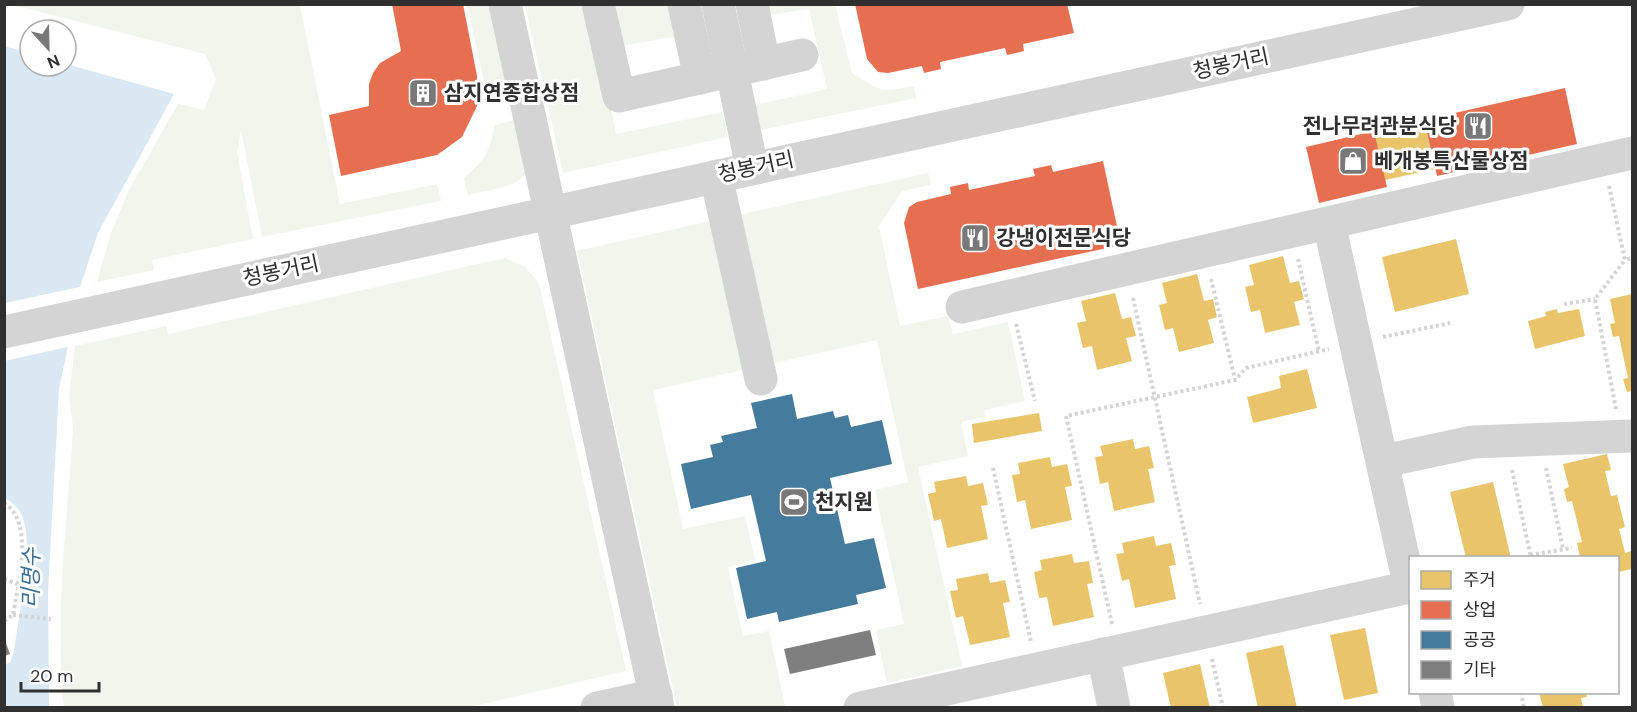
<svg xmlns="http://www.w3.org/2000/svg" width="1637" height="712" font-family="'DM Sans','Noto Sans KR',sans-serif">
<style>
.green{fill:#f1f5ec}
.water{fill:#d9e8f2}
.pier{fill:#fff}
.homes{fill:#e9c46a}
.shops{fill:#e76f51}
.public{fill:#457b9d}
.building{fill:#7f7f7f}
.lines{fill:none;stroke-linecap:round;stroke-linejoin:round}
.path{stroke:#d4d4d4;stroke-width:4;stroke-dasharray:3 3;stroke-linecap:butt}
.minor{stroke:#d4d4d4;stroke-width:33}
.labels{text-anchor:middle;dominant-baseline:central;stroke-width:6;stroke-linejoin:round;paint-order:stroke}
.street-label{font-size:21px;fill:#303030;stroke:#fff}
.poi-label{font-size:21px;font-weight:bold;fill:#303030;stroke:#fff;text-anchor:start}
.water-label{font-size:22px;font-style:italic;fill:#3a7095;stroke:#fff}
</style>
<rect width="100%" height="100%" fill="#fff"/>
<g class="green">
<path d="M757,4L835,5L852,73C880,91 880,93 914,86L916,98L761,130L755,105L827,89L809,9L763,16Z"/>
<polygon points="13,5 300,5 340,204 437,184 441,201 262,237 241,130 237,152 253,239 152,260 154,270 97,282 111,233 129,190 178,104 204,110 216,79 205,54"/>
<polygon points="467,5 490,5 510,90 487,95"/>
<polygon points="525,5 589,5 616,134 722,112 728,137 563,173"/>
<polygon points="610,5 677,5 677,36 621,46"/>
<path d="M516,120L525,174C515,189 485,190 468,195L464,178C483,161 492,151 494,125Z"/>
<polygon points="928,173 931,185 902,191 879,226 900,326 948,316 953,334 1008,322 1025,401 984,410 985,417 961,422 968,456 918,467 962,666 887,683 876,630 904,624 875,490 908,482 877,340 770,364 738,215"/>
<polygon points="710,221 743,370 653,390 683,529 745,516 755,560 728,567 743,636 769,631 785,706 779,708 677,707 577,251"/>
<path d="M505,258L525,267L539,283L626,671L470,707H64C54,620 68,516 73,427L69,397L75,346L166,326L168,334Z"/>
</g>
<path class="water" d="M4,46L30,53V66H66V64L174,94L98,233L81,284L59,389L48,592L49,707H5V665L10,662L14,652C18,620 34,547 23,518C20,509 12,502 4,497Z"/>
<polygon class="pier" points="84,286 72,346 4,361 5,303"/>
<g class="homes">
<polygon points="1424,120 1435,169 1385,180 1374,131"/>
<polygon points="1456,239 1469,294 1395,312 1382,257"/>
<polygon points="1283,256 1290,283 1299,281 1304,299 1294,302 1300,325 1265,333 1260,310 1251,312 1245,287 1254,285 1249,265"/>
<polygon points="1197,274 1204,301 1213,299 1217,317 1208,320 1214,343 1179,352 1173,328 1165,330 1159,305 1167,303 1162,283"/>
<polygon points="1115,293 1122,319 1131,317 1136,336 1126,338 1132,361 1097,370 1092,346 1083,348 1077,323 1086,321 1081,301"/>
<polygon points="1632,294 1632,391 1627,392 1623,379 1628,378 1619,336 1613,337 1610,324 1615,323 1610,299"/>
<polygon points="1557,309 1558,313 1579,309 1585,336 1535,349 1528,321 1546,316 1545,312"/>
<polygon points="1307,369 1317,408 1253,423 1247,397 1281,388 1279,376"/>
<polygon points="1039,413 1042,431 974,443 972,424"/>
<polygon points="1133,439 1135,449 1149,446 1154,468 1148,469 1155,502 1114,511 1108,482 1100,484 1095,457 1103,456 1100,446"/>
<polygon points="1607,454 1611,470 1605,471 1611,496 1617,495 1625,527 1619,529 1625,553 1631,551 1632,559 1632,569 1618,572 1618,558 1580,557 1577,543 1582,542 1572,501 1567,502 1564,489 1569,487 1563,464"/>
<polygon points="1050,457 1052,467 1067,464 1072,486 1065,487 1072,520 1031,529 1025,500 1017,502 1012,475 1020,474 1018,463"/>
<polygon points="966,476 968,486 983,483 988,505 981,506 988,539 947,548 941,519 934,521 928,494 936,492 934,482"/>
<polygon points="1493,482 1511,558 1466,558 1450,492"/>
<polygon points="1154,536 1156,546 1171,543 1176,565 1169,566 1176,599 1135,608 1129,579 1122,581 1116,554 1124,553 1122,543"/>
<polygon points="1072,554 1074,563 1089,561 1093,583 1087,584 1094,617 1053,626 1047,597 1039,598 1034,572 1042,570 1040,560"/>
<polygon points="988,573 990,583 1005,580 1010,602 1003,603 1010,637 970,645 963,616 956,618 950,591 958,590 956,579"/>
<polygon points="1365,628 1378,693 1344,700 1330,635"/>
<polygon points="1283,645 1297,708 1258,708 1246,653"/>
<polygon points="1200,664 1210,708 1171,708 1163,673"/>
<polygon points="1539,692 1586,692 1587,697 1581,698 1583,708 1543,708"/>
</g>
<g class="shops">
<polygon points="392,4 463,4 477,76 477,106 462,137 437,155 341,176 329,115 369,106 369,84 373,73 380,63 401,51"/>
<polygon points="855,4 1067,4 1074,33 1023,44 1024,51 1007,55 1005,48 940,62 941,69 924,73 922,66 888,73 878,72 867,59"/>
<polygon points="1565,88 1577,144 1437,176 1424,120"/>
<polygon points="1374,131 1387,187 1319,203 1306,147"/>
<polygon points="1103,161 1121,245 918,289 904,223 909,207 917,202 951,194 950,187 968,183 969,190 1035,176 1033,169 1051,165 1053,172"/>
</g>
<polygon class="public" points="792,394 797,419 833,411 835,418 848,415 851,427 882,420 892,464 830,478 845,544 874,538 886,588 856,595 858,604 779,622 777,612 747,619 736,568 766,561 751,495 691,509 681,464 713,457 710,445 723,442 721,436 757,428 751,403"/>
<g class="building">
<polygon points="870,630 876,655 790,674 784,649"/>
<polygon points="4,638 10,654 4,656"/>
</g>
<g class="lines">
<g class="path">
<polyline points="1609,186 1625,260 1632,258"/>
<polyline points="1298,259 1319,352"/>
<polyline points="1211,279 1235,379"/>
<polyline points="1133,298 1200,604"/>
<polyline points="1564,304 1595,299"/>
<polyline points="1016,324 1035,401"/>
<polyline points="1383,337 1450,323"/>
<polyline points="1616,409 1595,299 1625,260"/>
<polyline points="993,468 1031,642"/>
<polyline points="1546,468 1563,549"/>
<polyline points="1512,470 1531,558"/>
<path d="M4,503C35,522 18,585 13,615L4,621"/>
<polyline points="1530,555 1572,548"/>
<polyline points="4,579 18,584"/>
<polyline points="13,615 51,619"/>
<polyline points="1112,624 1066,416 1235,380 1246,368 1329,349"/>
<polyline points="1212,659 1223,708"/>
<polyline points="1521,692 1524,708"/>
</g>
<g class="minor">
<polyline points="505,4 658,708"/>
<polyline points="598,4 619,96 802,55"/>
<polyline points="684,4 700,78"/>
<polyline points="718,4 752,168"/>
<polyline points="752,4 764,64"/>
<polyline points="716,176 761,379"/>
<polyline points="1329,223 1410,588"/>
<polyline points="962,307 1632,153"/>
<polyline points="4,332 1508,4"/>
<polyline points="1384,461 1473,442 1632,436"/>
<polyline points="1103,654 1114,708"/>
<polyline points="1435,692 1438,708"/>
<polyline points="597,708 656,695"/>
<polyline points="860,708 1410,587"/>
</g>
</g>
<defs>
<g id="building-square" transform="scale(1.5)"><rect x="-9" y="-9" width="18" height="18" rx="4" fill="#787878" stroke="#fff"/><path d="M-4-6H4V6H1V3H-1V6H-4ZM-2.5-4.3h1.7v1.8h-1.7ZM.8-4.3h1.7v1.8H.8ZM-2.5-1h1.7V.8h-1.7ZM.8-1h1.7V.8H.8Z" fill="#fff"/></g>
<g id="restaurant-square" transform="scale(1.5)"><rect x="-9" y="-9" width="18" height="18" rx="4" fill="#787878" stroke="#fff"/><path d="M-5-6h1v4h1v-4h1v4h1v-4h1v5L-1.5 .5V6h-2V.5L-5-1ZM5-6V6H3V1.5H1.5Q1.5-4 5-6Z" fill="#fff"/></g>
<g id="shop-square" transform="scale(1.5)"><rect x="-9" y="-9" width="18" height="18" rx="4" fill="#787878" stroke="#fff"/><path d="M-5-2.5h2.3a2.7 3.5 0 0 1 5.4 0H5L5.5 6h-11ZM-1.5-2.5h3a1.5 2.3 0 0 0-3 0Z" fill="#fff"/></g>
<g id="stadium-square" transform="scale(1.5)"><rect x="-9" y="-9" width="18" height="18" rx="4" fill="#787878" stroke="#fff"/><path d="M0-5a6.5 5 0 1 0 0 10a6.5 5 0 1 0 0-10ZM-3.5-1.8h7v3.6h-7Z" fill="#fff"/></g>
</defs>
<g fill-rule="evenodd">
<use href="#building-square" x="423" y="93"/>
<use href="#restaurant-square" x="1478" y="126"/>
<use href="#shop-square" x="1353" y="161"/>
<use href="#restaurant-square" x="975" y="238"/>
<use href="#stadium-square" x="794" y="502"/>
</g>
<g class="labels">
<g class="street-label">
<text transform="translate(1231 64) rotate(-12)">청봉거리</text>
<text transform="translate(756 167) rotate(-12)">청봉거리</text>
<text transform="translate(281 271) rotate(-12)">청봉거리</text>
</g>
<g class="poi-label">
<text x="444" y="93">삼지연종합상점</text>
<text x="1457" y="126" text-anchor="end">전나무려관분식당</text>
<text x="1374" y="161">베개봉특산물상점</text>
<text x="996" y="238">강냉이전문식당</text>
<text x="815" y="502">천지원</text>
</g>
<g class="water-label">
<text transform="translate(31 578) rotate(-89)">리명수</text>
</g>
</g>
<rect width="1637" height="712" fill="none" stroke="#303030" stroke-width="12"/>
<rect x="1409" y="556" width="210" height="138" fill="#ffffff" stroke="#acacac" stroke-width="1.5"/>
<rect x="1421" y="571" width="30" height="18" fill="#e9c46a" stroke="#acacac" stroke-width="1.5"/>
<text x="1463" y="586" font-size="18" fill="#303030">주거</text>
<rect x="1421" y="601" width="30" height="18" fill="#e76f51" stroke="#acacac" stroke-width="1.5"/>
<text x="1463" y="616" font-size="18" fill="#303030">상업</text>
<rect x="1421" y="631" width="30" height="18" fill="#457b9d" stroke="#acacac" stroke-width="1.5"/>
<text x="1463" y="646" font-size="18" fill="#303030">공공</text>
<rect x="1421" y="661" width="30" height="18" fill="#7f7f7f" stroke="#acacac" stroke-width="1.5"/>
<text x="1463" y="676" font-size="18" fill="#303030">기타</text>
<g transform="translate(48 48) rotate(158)"><circle r="28" fill="#ffffff" stroke="#acacac" stroke-width="1.5"/>
<path d="M0-4.5L10 22L0 15L-10 22Z" fill="#787878"/>
<text y="-9" font-size="16" font-weight="bold" text-anchor="middle" fill="#303030">N</text>
</g>
<path d="M21 682v9h78v-9" fill="none" stroke="#303030" stroke-width="3"/>
<text x="30" y="682" font-size="18" fill="#303030" stroke="#ffffff" stroke-width="4.5" paint-order="stroke">20 m</text>
</svg>
